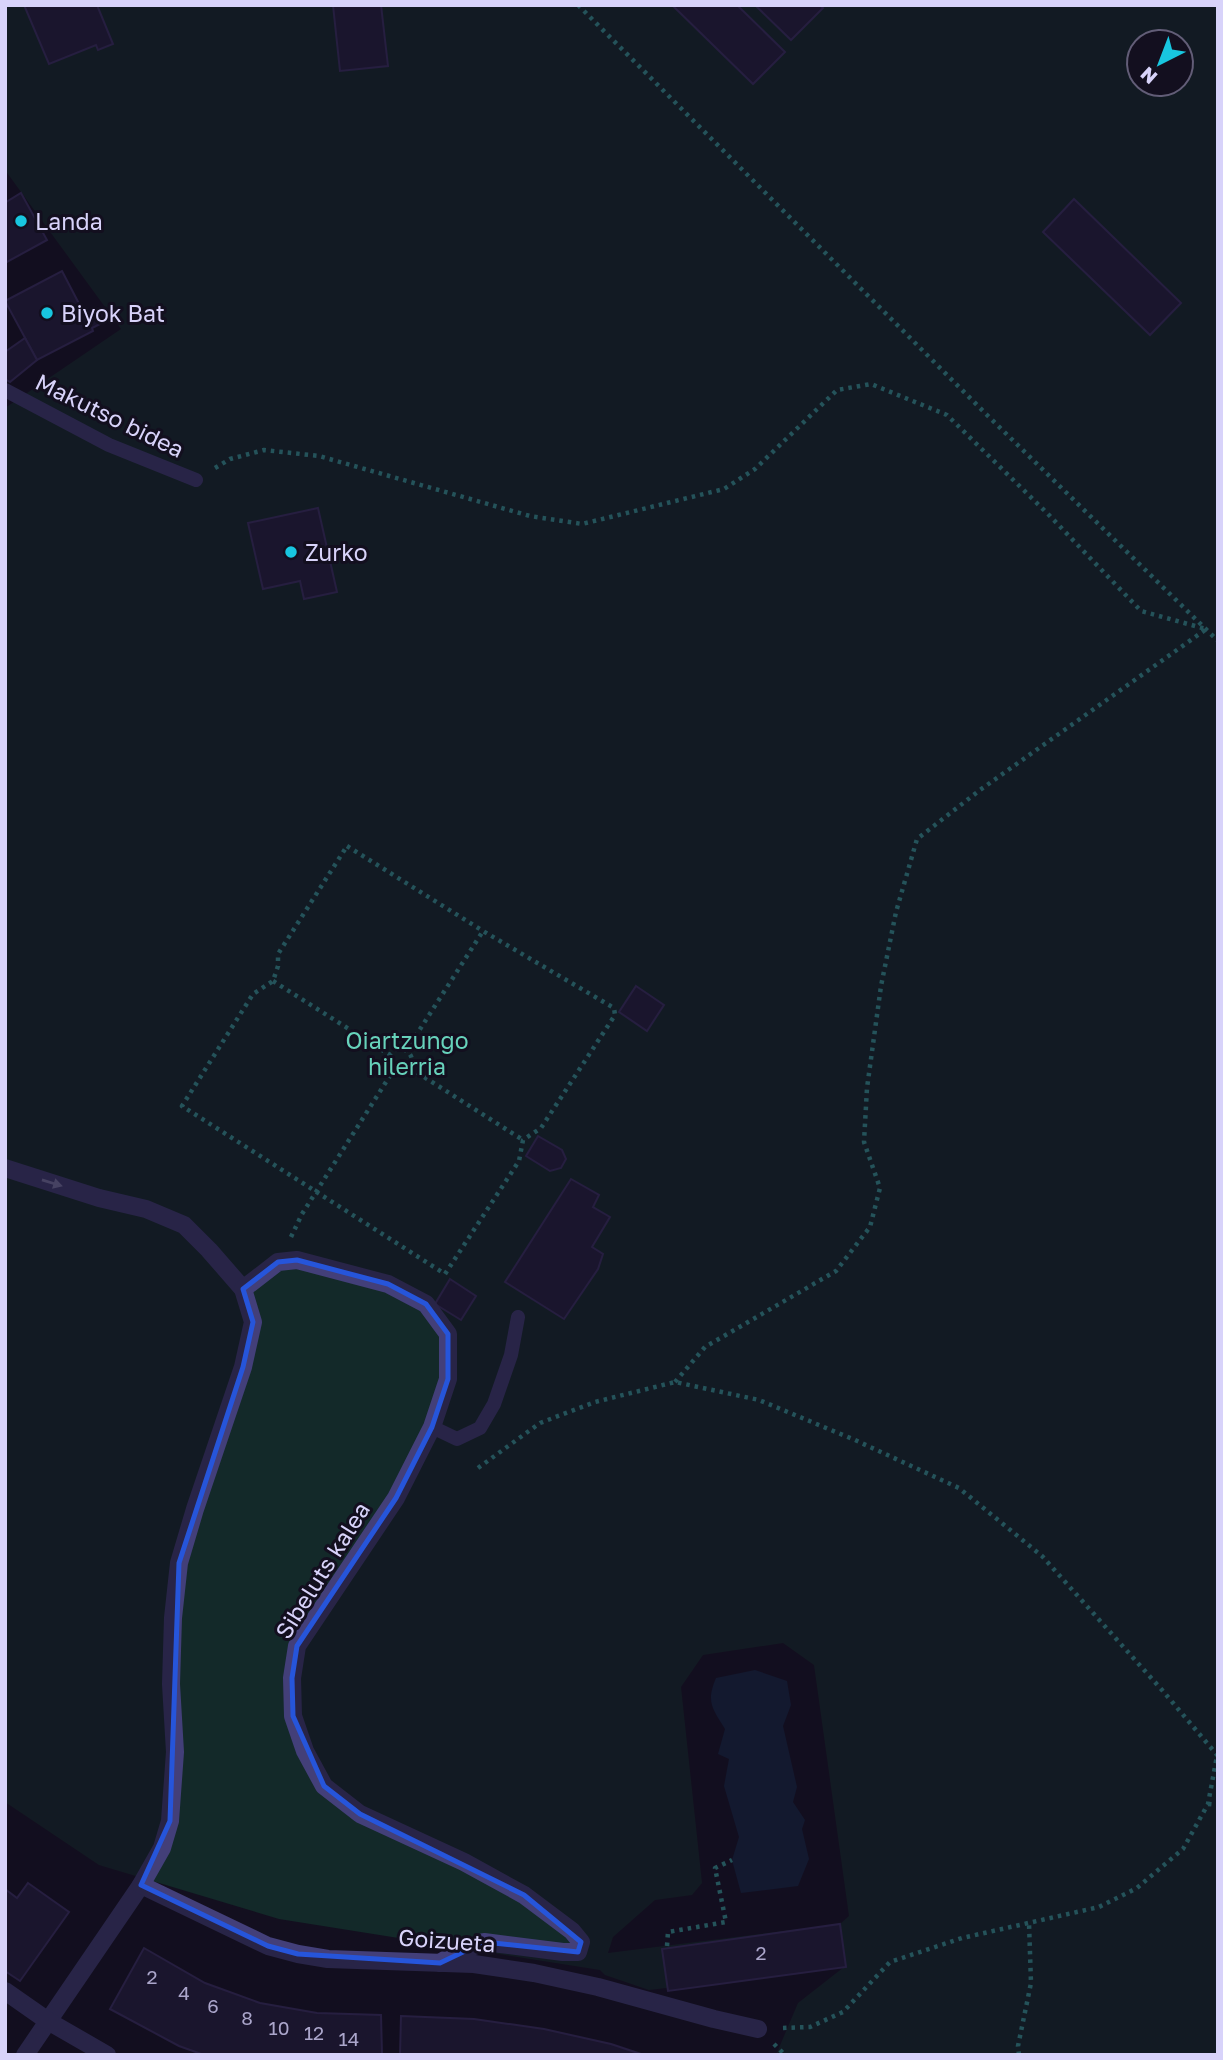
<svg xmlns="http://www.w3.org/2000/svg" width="1223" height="2060" font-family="'Golos Text',sans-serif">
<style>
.green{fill:#132929;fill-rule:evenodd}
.water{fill:#142644}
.building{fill:#251d3e;stroke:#3e3268;stroke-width:2}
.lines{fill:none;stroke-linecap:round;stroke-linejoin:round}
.path{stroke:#3ba6a3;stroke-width:4.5;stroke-dasharray:3.5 5;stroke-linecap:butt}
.lane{stroke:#433f79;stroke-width:14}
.street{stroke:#433f79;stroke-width:18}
.oneway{fill:#8682b3}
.marked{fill:none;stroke:#2655da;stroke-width:5;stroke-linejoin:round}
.poi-dot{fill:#18c6e0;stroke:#130f1f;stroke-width:2.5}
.labels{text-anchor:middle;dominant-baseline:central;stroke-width:6;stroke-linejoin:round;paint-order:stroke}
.number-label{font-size:19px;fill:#aba6cb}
.poi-label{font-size:23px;fill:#d8d3fa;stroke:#130f1f;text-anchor:start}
.street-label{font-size:23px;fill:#d8d3fa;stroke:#130f1f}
.park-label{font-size:23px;fill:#67d2bb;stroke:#130f1f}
</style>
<rect width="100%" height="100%" fill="#130f1f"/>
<path class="green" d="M5,5H1218V2055H776L798,2003L844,1967L649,1990L605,1975L600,1970L279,1919L99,1865L5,1802V408L121,329L5,170ZM1139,42H1181V84H1139ZM783,1643L814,1665L849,1916L840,1924L608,1953L613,1937L655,1900L692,1895L702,1883L681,1687L703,1655Z"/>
<path class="water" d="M755,1670L787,1681L791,1705L783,1726L797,1787L793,1802L805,1820L802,1829L809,1859L798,1886L741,1893L732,1860L739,1837L724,1786L729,1759L718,1754L725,1729C712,1708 706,1702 716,1678Z"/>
<g class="building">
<polygon points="24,5 97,5 113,44 98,50 96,45 49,64"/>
<polygon points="333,5 381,5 388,66 340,71"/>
<polygon points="672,5 737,5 785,52 753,84"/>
<polygon points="755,5 820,5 823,8 791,40"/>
<polygon points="21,193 47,240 5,263 5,200 6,202"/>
<polygon points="1074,199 1181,303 1150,335 1043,232"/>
<polygon points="62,271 86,317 102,308 108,320 92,328 93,331 37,360 5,301"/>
<polygon points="25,338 37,360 10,382 5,379 5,352"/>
<polygon points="318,508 337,592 304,599 300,581 263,589 248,523"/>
<polygon points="636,986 664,1005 647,1031 619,1012"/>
<polygon points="538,1136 562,1150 566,1159 561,1168 550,1171 526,1156"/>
<polygon points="571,1179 599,1195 593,1207 610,1217 592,1247 603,1254 598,1269 564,1319 505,1282"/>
<polygon points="450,1279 476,1296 461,1320 435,1304"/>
<polygon points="28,1883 69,1912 20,1981 5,1971 5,1889 17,1898"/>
<polygon points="840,1924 846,1967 668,1991 662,1949"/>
<polygon points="144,1948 205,1983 260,2003 317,2013 381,2015 382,2055 204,2055 179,2046 110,2009"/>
<polygon points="401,2016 474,2019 544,2029 611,2044 644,2055 400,2055"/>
</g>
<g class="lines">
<g class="path">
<polyline points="578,5 987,415 1218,641"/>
<polyline points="215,468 230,459 264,450 319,456 530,516 582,524 724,489 755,469 837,390 871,384 947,415 1047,513 1141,611 1206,629"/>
<polygon points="347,846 483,931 614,1008 615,1015 541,1128 523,1140 519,1161 445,1274 182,1106 253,994 273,981 278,966 278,954"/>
<polyline points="273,981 390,1055"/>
<circle cx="400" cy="1061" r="12"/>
<polyline points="406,1051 483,931"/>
<polyline points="410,1068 523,1140"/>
<polyline points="291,1237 302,1214 393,1071"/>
<polyline points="675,1382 705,1347 836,1271 870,1227 880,1188 864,1142 867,1088 881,986 896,912 917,839 980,790 1205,630"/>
<polyline points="478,1468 540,1423 595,1402 675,1382 759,1400 855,1440 959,1488 1042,1556 1162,1690 1218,1756"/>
<polyline points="1208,1804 1218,1805"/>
<polyline points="667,1946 668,1932 726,1922 715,1868 732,1860"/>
<polyline points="783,2028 810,2027 843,2012 890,1962 962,1938 1099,1907 1137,1888 1183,1849 1208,1804 1217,1756"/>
<polyline points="774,2044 785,2055"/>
<polyline points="1019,2055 1018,2046 1031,1983 1029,1923"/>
</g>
<g class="lane">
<polyline points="5,390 109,445 196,480"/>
<polyline points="432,1427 457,1439 480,1428 494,1404 511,1355 518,1317"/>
</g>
<g class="street">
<polyline points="5,1168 99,1198 146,1209 184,1225 209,1250 243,1289 253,1322 243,1367 195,1509 179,1563 173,1618 171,1684 175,1752 170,1821 162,1848 141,1885 25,2055"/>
<polyline points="243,1289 278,1262 297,1260 388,1284 426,1304 448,1334 448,1379 432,1427 396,1498 297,1646 292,1678 293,1716 305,1751 324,1786 360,1814 464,1862 524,1895 572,1931 581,1942 578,1952 563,1952 484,1942 456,1953 440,1963"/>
<polyline points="141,1885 268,1946 298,1954 328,1959 474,1964 534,1973 598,1987 714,2019 758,2029"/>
<polyline points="5,1991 48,2021 107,2055"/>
</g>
</g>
<defs><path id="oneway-solid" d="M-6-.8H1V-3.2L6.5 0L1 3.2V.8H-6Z" transform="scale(1.75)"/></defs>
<use class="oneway" href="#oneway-solid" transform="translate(52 1183) rotate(17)"/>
<path d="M0 0H1223V2060H0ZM297,1260L388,1284L426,1304L448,1334V1379L432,1427L396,1498L297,1646L292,1678L293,1716L324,1786L360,1814L524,1895L581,1942L578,1952L484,1942L440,1963L298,1954L268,1946L141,1885L170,1821L179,1563L243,1367L253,1322L243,1289L278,1262Z" fill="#130f1f" fill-opacity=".55" fill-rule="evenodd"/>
<path class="marked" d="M297,1260L388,1284L426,1304L448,1334V1379L432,1427L396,1498L297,1646L292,1678L293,1716L324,1786L360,1814L524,1895L581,1942L578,1952L484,1942L440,1963L298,1954L268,1946L141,1885L170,1821L179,1563L243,1367L253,1322L243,1289L278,1262Z"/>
<g class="poi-dot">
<circle cx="21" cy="221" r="7"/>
<circle cx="47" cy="313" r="7"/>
<circle cx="291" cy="552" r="7"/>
</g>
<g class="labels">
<g class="number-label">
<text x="761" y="1952">2</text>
<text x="152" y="1976">2</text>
<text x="184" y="1992">4</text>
<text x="213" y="2005">6</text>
<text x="247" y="2017">8</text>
<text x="279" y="2027">10</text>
<text x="314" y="2032">12</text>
<text x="349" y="2038">14</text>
</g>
<g class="poi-label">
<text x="35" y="221">Landa</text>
<text x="61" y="313">Biyok Bat</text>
<text x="305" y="552">Zurko</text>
</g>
<g class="street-label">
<text transform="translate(110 415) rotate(26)">Makutso bidea</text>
<text transform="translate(322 1570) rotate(-58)">Sibeluts kalea</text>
<text transform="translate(447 1940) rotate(4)">Goizueta</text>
</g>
<g class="park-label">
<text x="407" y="1040">Oiartzungo<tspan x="407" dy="26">hilerria</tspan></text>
</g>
</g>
<rect width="1223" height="2060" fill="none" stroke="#d8d3fa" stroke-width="14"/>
<g transform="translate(1160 63) rotate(222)"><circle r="33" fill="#130f1f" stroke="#625d77" stroke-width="2"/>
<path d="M0-5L12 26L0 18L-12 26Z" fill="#18c6e0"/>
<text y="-10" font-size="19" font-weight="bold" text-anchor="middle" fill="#d8d3fa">N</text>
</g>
</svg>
